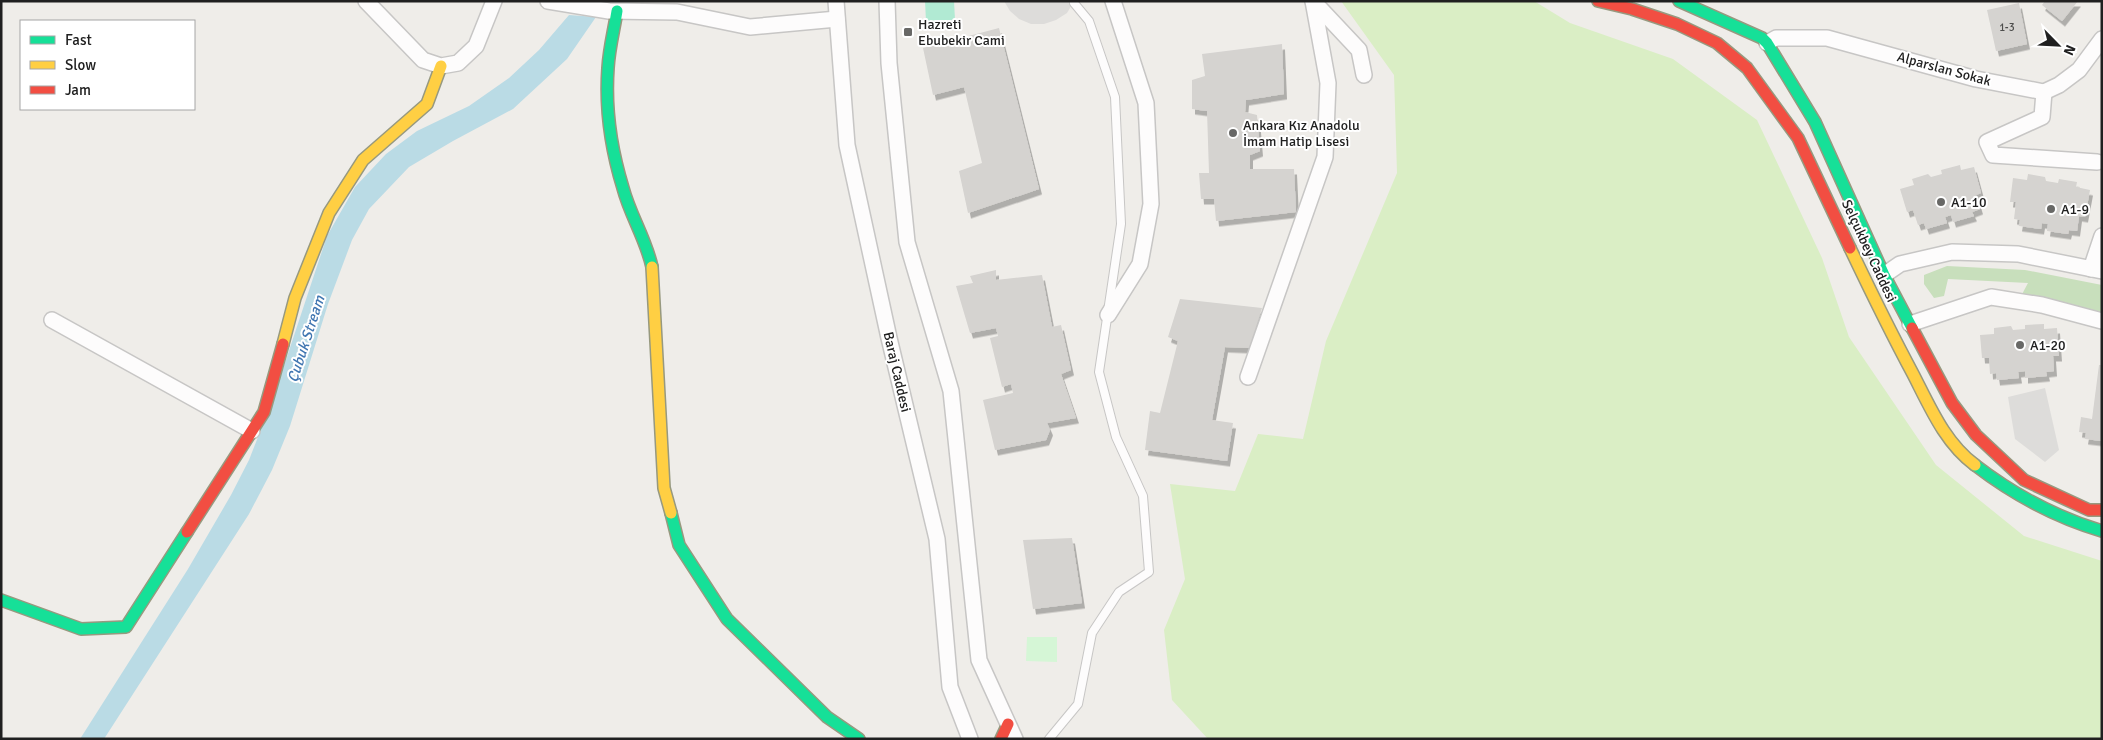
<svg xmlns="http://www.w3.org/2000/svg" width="2103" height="740" font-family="Signika,sans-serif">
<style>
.religious{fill:#dddcda}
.grass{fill:#daeec5}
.forest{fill:#c8dfbc}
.park{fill:#d5f6d6}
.pitch{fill:#b1ead3}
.water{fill:#badbe5}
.building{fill:#d5d3d0;filter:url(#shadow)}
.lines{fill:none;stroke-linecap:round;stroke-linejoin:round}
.lane-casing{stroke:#c7c6c5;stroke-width:10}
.street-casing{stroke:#c7c6c5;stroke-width:18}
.fast-casing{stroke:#97997f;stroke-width:14}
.slow-casing{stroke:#97997f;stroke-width:14}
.jam-casing{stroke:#97997f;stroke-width:14}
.lane{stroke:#fdfcfc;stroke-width:8}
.street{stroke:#fdfcfc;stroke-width:15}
.fast{stroke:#16e098;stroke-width:11}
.slow{stroke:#ffcf43;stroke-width:11}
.jam{stroke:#f24e42;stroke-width:11}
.poi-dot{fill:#686866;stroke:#fff;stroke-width:2}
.labels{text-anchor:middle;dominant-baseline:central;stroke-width:4;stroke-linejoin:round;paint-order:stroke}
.number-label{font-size:11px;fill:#4d4d4c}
.poi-label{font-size:14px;fill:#202020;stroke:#fff;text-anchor:start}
.street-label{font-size:14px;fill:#202020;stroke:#fff}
.water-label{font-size:15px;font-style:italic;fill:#4076b1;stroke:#fff}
</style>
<defs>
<filter id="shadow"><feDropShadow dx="3" dy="5.5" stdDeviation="0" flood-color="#0004"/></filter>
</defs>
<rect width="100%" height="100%" fill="#efede9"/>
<g class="religious">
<polygon points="1004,1 1074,1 1067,13 1056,20 1044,24 1031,24 1019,19 1010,11"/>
<polygon points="2045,388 2059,450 2045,462 2015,439 2008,397"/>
</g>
<polygon class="grass" points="1341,1 1534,1 1570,23 1673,59 1757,120 1822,258 1849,337 1936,465 2024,536 2102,561 2102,739 1208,739 1172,700 1164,630 1185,579 1170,484 1235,491 1258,434 1303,439 1326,341 1397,173 1394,75"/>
<polygon class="forest" points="1947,266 2025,270 2102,285 2102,321 2020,298 2028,283 1948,279 1944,296 1934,298 1924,284 1924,275"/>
<polygon class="park" points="1027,637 1057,637 1057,662 1026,661"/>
<polygon class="pitch" points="925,1 954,1 955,20 926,21"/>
<polygon class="water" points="569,15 596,17 567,59 513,109 453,141 409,167 369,209 352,240 328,304 290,426 272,470 249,514 104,739 80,739 188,569 231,495 249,460 274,396 327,236 355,187 386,154 417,131 469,106 509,78 539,50"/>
<g class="building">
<polygon points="2045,1 2078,1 2062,21 2042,5"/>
<polygon points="2019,3 2027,44 1996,51 1987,10"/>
<polygon points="999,28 1039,189 968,213 959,171 982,163 964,87 933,95 923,48"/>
<polygon points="1282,44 1284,94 1246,100 1245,112 1257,115 1260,151 1250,155 1250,169 1294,169 1296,212 1216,221 1214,199 1201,199 1199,173 1209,173 1207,111 1192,109 1192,80 1205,76 1202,54"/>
<polygon points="1960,165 1961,170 1974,167 1981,193 1976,195 1980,209 1972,212 1974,216 1953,222 1951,215 1945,217 1947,223 1926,229 1924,223 1918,225 1913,210 1907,212 1900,189 1914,185 1912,179 1928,174 1931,177 1942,174 1941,170"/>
<polygon points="2028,174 2045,177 2046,181 2058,183 2059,179 2077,182 2076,187 2090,190 2085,217 2079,216 2077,231 2069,230 2068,234 2047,231 2048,224 2042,223 2041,229 2019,226 2020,220 2014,219 2016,202 2010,202 2013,178 2027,180"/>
<polygon points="996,270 996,280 1042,275 1052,327 1061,325 1071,370 1061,374 1076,418 1047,423 1050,430 1046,440 995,450 983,400 1013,393 1011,384 1002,387 990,338 998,336 996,328 970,333 956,286 973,283 970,276"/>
<polygon points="1180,299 1262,308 1249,348 1225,347 1212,420 1233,423 1227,461 1145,450 1150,411 1160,413 1178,341 1168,337"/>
<polygon points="2044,324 2044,329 2057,328 2059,356 2053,356 2054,371 2046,372 2047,376 2025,378 2025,371 2018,372 2019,378 1997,380 1996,373 1990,374 1989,358 1982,358 1980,335 1994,334 1994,328 2011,326 2013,330 2025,329 2025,325"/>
<polygon points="2099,365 2102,365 2102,441 2085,439 2086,433 2079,432 2081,417 2092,419"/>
<polygon points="1072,538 1082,603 1033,609 1023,540"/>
</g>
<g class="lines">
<g class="lane-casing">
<polyline id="lane" points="1049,739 1078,704 1092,633 1119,592 1149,572 1143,496 1116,437 1099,372 1121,224 1115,97 1089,21 1074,3"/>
</g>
<g class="street-casing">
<g id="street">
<polyline points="366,1 423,60 441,66 458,63 476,46 494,1"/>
<polyline points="548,1 609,11 677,12 750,27 837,19"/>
<polyline points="836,1 847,145 889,338 937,539 950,687 970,739"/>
<polyline points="887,1 889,63 907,242 951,391 979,660 1015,739"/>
<polyline points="1313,1 1359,50 1364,75"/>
<polyline points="1767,43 1776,38 1827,38 1976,79 2044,92 2059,85 2079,70 2102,39"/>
<polyline points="2044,92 2042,117 1987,142 1993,155 2097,162"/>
<polyline points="2091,269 2102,236"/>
<polyline points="1884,275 1900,264 1952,252 2018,254 2102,271"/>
<polyline points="1108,315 1140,264 1151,204 1146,103 1113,1"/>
<polyline points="52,320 252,431"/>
<polyline points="1910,324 1991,297 2042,305 2102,321"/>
<polyline points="1248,377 1325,157 1328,83 1313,1"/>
</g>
</g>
<g class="fast-casing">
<g id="fast">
<polyline points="1679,1 1762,38 1767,43 1815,122 1884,275 1912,328"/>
<path d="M617,11C614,30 609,49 608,68C605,109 611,149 623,188C630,215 646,239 652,267"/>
<path d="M1975,465C2014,495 2055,517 2102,531"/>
<polyline points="671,513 679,545 727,619 827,717 859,739"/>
<polyline points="1,600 81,629 126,627 187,532"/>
</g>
</g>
<g class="slow-casing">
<g id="slow">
<path d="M1850,248C1870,290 1891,333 1913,374C1930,407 1945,443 1975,465"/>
<polyline points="652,267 664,488 671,513"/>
<polyline points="283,344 295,298 329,213 363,160 427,104 441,66"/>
</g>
</g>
<g class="jam-casing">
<g id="jam">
<polyline points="1598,1 1632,9 1677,24 1717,43 1747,68 1798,138 1850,248"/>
<polyline points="1912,328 1952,403 1976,435 2024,480 2089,510 2102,510"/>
<polyline points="187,532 264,412 283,344"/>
<polyline points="1001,739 1008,724"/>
</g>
</g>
<use href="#lane" class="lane"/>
<use href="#street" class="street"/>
<use href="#fast" class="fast"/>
<use href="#slow" class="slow"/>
<use href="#jam" class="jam"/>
</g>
<g class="poi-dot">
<rect x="903" y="27" width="10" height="10" rx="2.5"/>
<circle cx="1233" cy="133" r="5"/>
<circle cx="1941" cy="202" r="5"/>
<circle cx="2051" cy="209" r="5"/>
<circle cx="2020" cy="345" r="5"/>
</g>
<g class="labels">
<g class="number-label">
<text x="2007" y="27">1-3</text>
</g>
<g class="poi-label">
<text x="918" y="24">Hazreti<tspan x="918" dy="16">Ebubekir Cami</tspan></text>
<text x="1243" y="125">Ankara Kız Anadolu<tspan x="1243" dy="16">İmam Hatip Lisesi</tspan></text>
<text x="1951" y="202">A1-10</text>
<text x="2061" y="209">A1-9</text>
<text x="2030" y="345">A1-20</text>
</g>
<g class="street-label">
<text transform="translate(1944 69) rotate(15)">Alparslan Sokak</text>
<text transform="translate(1869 251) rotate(65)">Selçukbey Caddesi</text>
<text transform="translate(897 372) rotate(77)">Baraj Caddesi</text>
</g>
<g class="water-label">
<text transform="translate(306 339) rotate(-72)">Çubuk Stream</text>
</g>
</g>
<rect width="2103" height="740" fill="none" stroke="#202020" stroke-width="5"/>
<rect x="20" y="20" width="175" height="90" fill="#ffffff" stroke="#a6a6a6"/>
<rect x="30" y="36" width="25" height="8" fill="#16e098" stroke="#a6a6a6"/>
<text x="65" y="45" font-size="15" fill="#202020">Fast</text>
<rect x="30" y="61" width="25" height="8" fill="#ffcf43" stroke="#a6a6a6"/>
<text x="65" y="70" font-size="15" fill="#202020">Slow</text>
<rect x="30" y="86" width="25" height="8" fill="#f24e42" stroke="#a6a6a6"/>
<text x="65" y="95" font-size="15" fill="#202020">Jam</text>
<g transform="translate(2058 45) rotate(114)" stroke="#ffffff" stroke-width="4" paint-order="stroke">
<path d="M0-4L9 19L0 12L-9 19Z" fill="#202020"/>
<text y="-8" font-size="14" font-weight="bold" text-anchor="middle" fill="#202020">N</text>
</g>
</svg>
